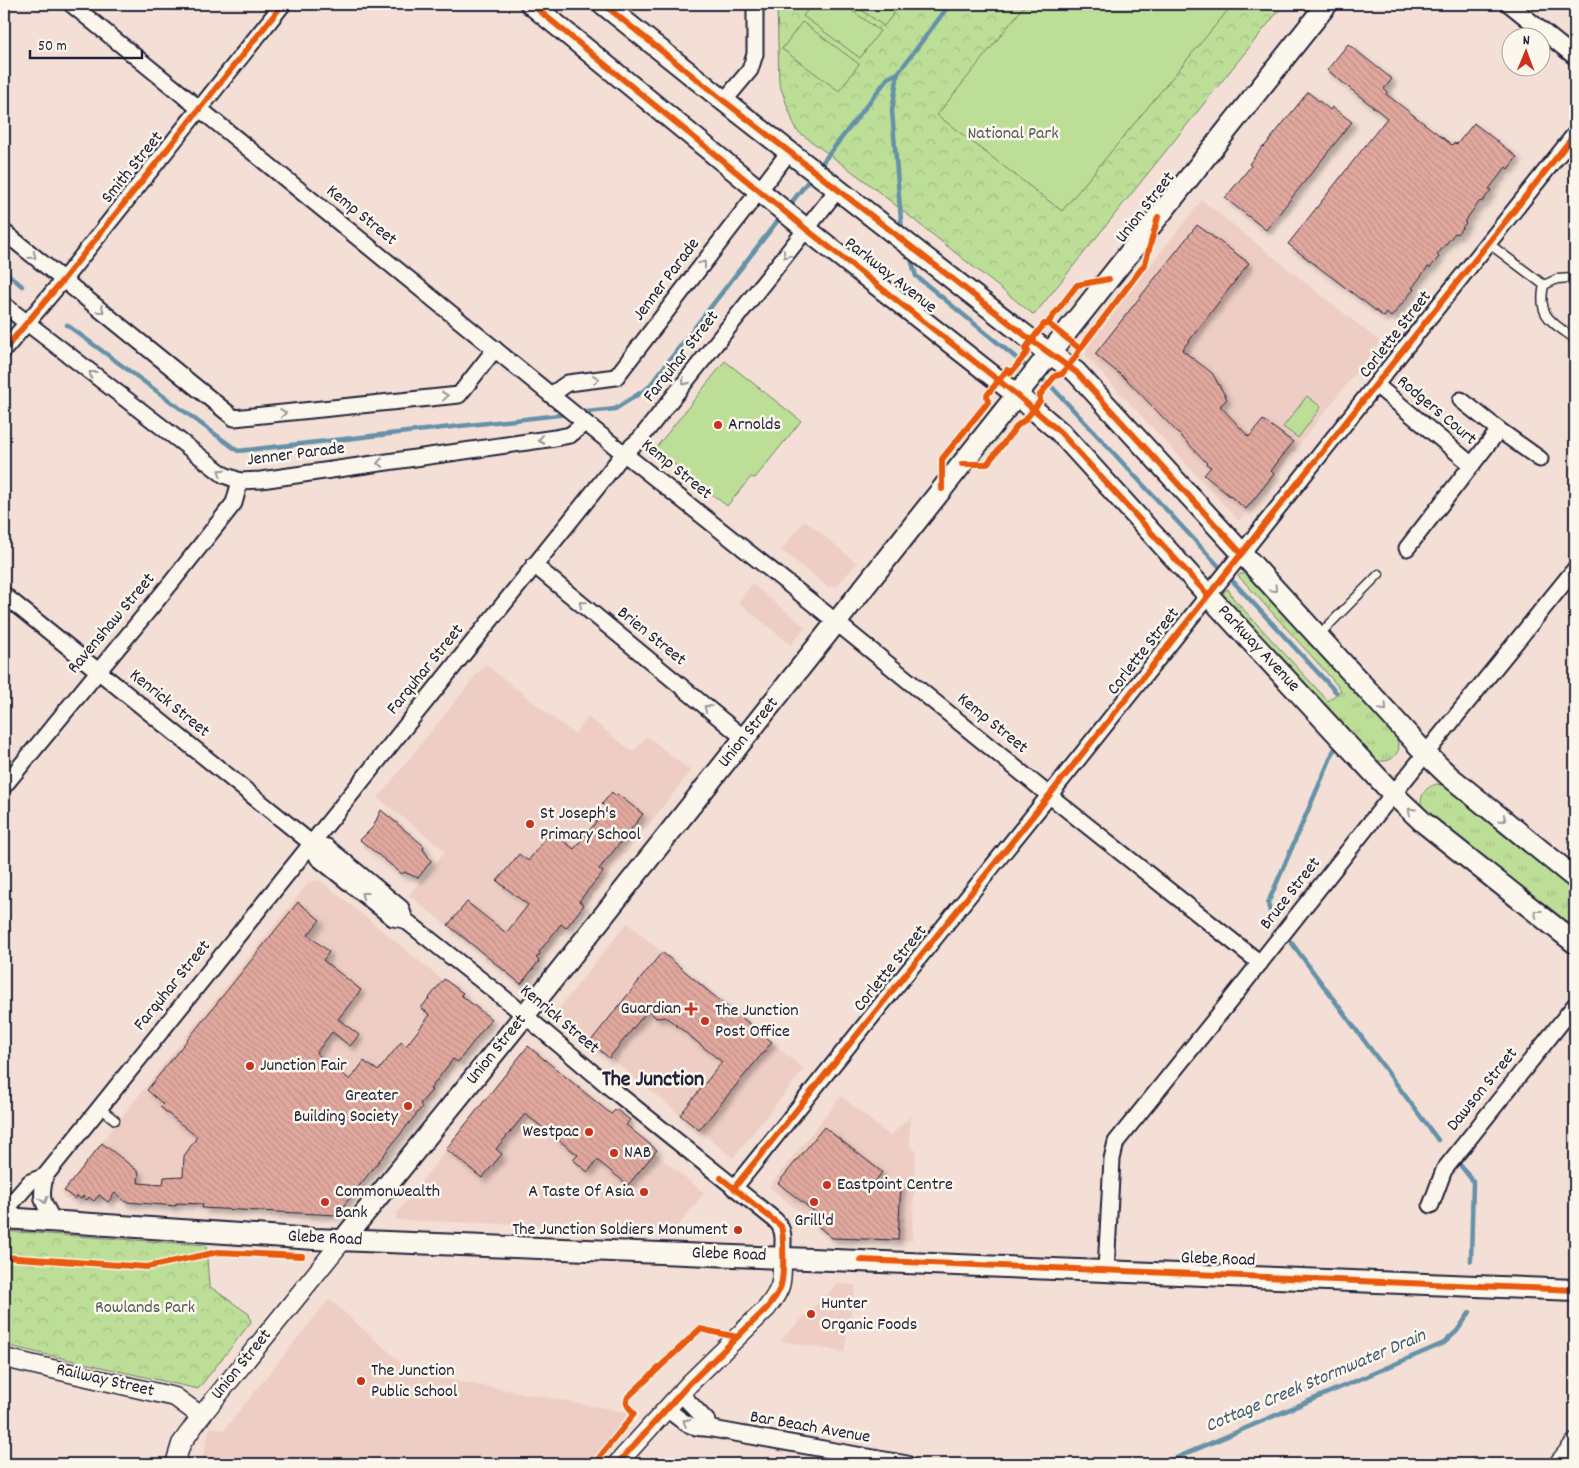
<svg xmlns="http://www.w3.org/2000/svg" width="1579" height="1468" font-family="Dekko,sans-serif">
<style>
.built{fill:#eecec4}
.grass{fill:url(#grass-tufts);stroke:#708069}
.forest{fill:url(#forest-crowns);stroke:#708069}
.pitch{fill:#bdde97;stroke:#708069}
.lines{fill:none;stroke-linecap:round;stroke-linejoin:round}
.stream{stroke:#6592a9;stroke-width:4.5}
.building{fill:url(#building-back-hatch);stroke:#22223b;filter:url(#shadow)}
.service-casing{stroke:#22223b;stroke-width:11}
.minor-casing{stroke:#22223b;stroke-width:19}
.tertiary-casing{stroke:#22223b;stroke-width:21}
.secondary-casing{stroke:#22223b;stroke-width:24}
.service{stroke:#fbf7ec;stroke-width:8}
.minor{stroke:#fbf7ec;stroke-width:15}
.tertiary{stroke:#fbf7ec;stroke-width:18}
.secondary{stroke:#fbf7ec;stroke-width:20}
.cycleway-casing{stroke:#fbf7ec;stroke-width:9}
.cycleway{stroke:#e8590c;stroke-width:6}
.oneway{stroke:#99979c}
.poi-dot{fill:#c8321e;stroke:#fbf7ec;stroke-width:2}
.labels{text-anchor:middle;dominant-baseline:central;stroke-width:5;stroke-linejoin:round;paint-order:stroke}
.park-label{font-size:18px;fill:#505a57;stroke:#fbf7ec}
.street-label{font-size:18px;fill:#22223b;stroke:#fbf7ec}
.poi-label{font-size:18px;fill:#22223b;stroke:#fbf7ec;text-anchor:start}
.water-label{font-size:19px;font-style:italic;fill:#435a72;stroke:#fbf7ec}
.district-label{font-size:22px;font-weight:bold;fill:#22223b;stroke:#fbf7ec}
</style>
<defs>
<pattern id="grass-tufts" width="24" height="20" patternUnits="userSpaceOnUse" patternTransform="scale(1.25)"><rect width="24" height="20" fill="#bdde97"/><path d="M3 7l-1-3M5 7V3M7 7l1-3M15 17l-1-3M17 17v-4M19 17l1-3" fill="none" stroke="#a2be83"/></pattern>
<pattern id="forest-crowns" width="20" height="18" patternUnits="userSpaceOnUse" patternTransform="scale(1.25)"><rect width="20" height="18" fill="#bdde97"/><path d="M2 6a3 3 0 1 1 6 0M12 15a3 3 0 1 1 6 0" fill="none" stroke="#a2be83"/></pattern>
<pattern id="building-back-hatch" width="6" height="6" patternUnits="userSpaceOnUse" patternTransform="scale(1.25)"><rect width="6" height="6" fill="#e1a89e"/><path d="M-1 5l2 2M0 0l6 6M5-1l2 2" fill="none" stroke="#c19089"/></pattern>
<filter id="shadow"><feDropShadow dx="4.5" dy="4.5" stdDeviation="2.5" flood-color="#0004"/></filter>
</defs>
<rect width="100%" height="100%" fill="#f3dfd5"/>
<filter id="ink" filterUnits="userSpaceOnUse"><feTurbulence type="fractalNoise" baseFrequency=".02" numOctaves="2"/><feDisplacementMap in="SourceGraphic" scale="10" xChannelSelector="R" yChannelSelector="G"/><feConvolveMatrix kernelMatrix="1 2 1 2 8 2 1 2 1" color-interpolation-filters="sRGB"/></filter>
<g filter="url(#ink)">
<g class="built">
<polygon points="1202,200 1380,342 1239,521 1086,356 1086,346"/>
<polygon points="805,520 857,563 837,586 828,587 781,550"/>
<polygon points="752,584 805,627 791,645 738,602"/>
<polygon points="485,664 574,734 588,717 633,752 647,736 691,771 521,986 409,895 445,851 378,798"/>
<polygon points="320,880 490,1019 337,1215 65,1199 61,1193 309,882"/>
<polygon points="627,923 804,1069 733,1158 557,1014 557,1011"/>
<polygon points="532,1052 704,1193 675,1230 397,1220 396,1214 522,1053"/>
<polygon points="841,1096 890,1136 910,1117 910,1146 916,1151 912,1241 832,1238 769,1187"/>
<polygon points="837,1284 856,1285 844,1352 780,1341"/>
<polygon points="329,1299 413,1373 632,1413 591,1464 201,1464 210,1427 224,1430"/>
</g>
<g class="grass">
<path d="M1240,574H1248L1396,735L1399,748C1395,760 1387,763 1375,760L1222,598L1223,592L1228,589L1233,598L1328,701L1341,690L1326,672L1246,584L1238,576Z"/>
<path d="M1437,784L1447,786L1575,890V933L1422,810C1419,797 1424,787 1437,784Z"/>
</g>
<g class="forest">
<polygon points="777,4 1284,4 1034,315 865,181 796,130 779,83"/>
<polygon points="4,1231 206,1245 209,1286 249,1314 251,1322 198,1389 4,1345"/>
</g>
<g class="pitch">
<polygon points="812,4 843,4 880,31 860,58 803,16"/>
<polygon points="853,4 901,4 884,26"/>
<polygon points="1026,4 1233,4 1062,211 937,115"/>
<polygon points="802,22 859,64 839,91 782,49"/>
<polygon points="725,361 801,421 755,478 751,477 727,506 655,449"/>
<polygon points="1307,396 1321,407 1298,438 1283,427"/>
</g>
<g class="lines">
<g class="stream">
<polyline points="819,167 888,78 898,73"/>
<polyline points="788,207 813,175"/>
<polyline points="902,232 892,111 898,73 950,4"/>
<polyline points="910,256 916,276 1031,370"/>
<polyline points="4,271 22,286"/>
<polyline points="67,325 238,451 568,414"/>
<polyline points="1039,377 1052,387 1336,692"/>
<polyline points="578,413 615,409 648,388 782,215"/>
<polyline points="1272,920 1268,903 1334,750"/>
<polyline points="1291,942 1438,1140"/>
<polyline points="1461,1166 1473,1181 1471,1261"/>
<polyline points="1162,1464 1444,1343 1457,1331 1470,1312"/>
</g>
</g>
<g class="building">
<polygon points="1348,44 1392,79 1384,89 1387,92 1386,94 1452,145 1454,143 1457,144 1474,123 1517,157 1508,169 1506,167 1489,189 1491,190 1482,202 1480,201 1464,222 1466,223 1457,234 1455,233 1437,255 1439,257 1430,268 1428,267 1412,288 1414,289 1391,317 1387,313 1384,317 1288,244 1387,118 1327,70"/>
<polygon points="1308,92 1330,110 1332,107 1352,122 1266,230 1225,198 1251,166 1249,164 1263,146 1264,147"/>
<polygon points="1197,225 1249,263 1182,350 1212,373 1227,399 1220,406 1249,437 1263,420 1293,442 1271,471 1274,474 1246,509 1204,475 1211,467 1206,464 1207,463 1126,379 1095,354"/>
<polygon points="612,792 616,796 617,794 643,814 599,869 603,872 579,901 584,905 566,928 561,924 539,952 540,954 536,958 539,961 521,984 448,925 467,902 506,933 528,905 497,881 519,854 528,861 551,831 574,849 607,809 602,804"/>
<polygon points="381,810 424,846 423,849 431,861 418,878 404,872 402,874 360,840 373,827"/>
<polygon points="298,902 320,920 308,935 329,952 323,960 361,990 338,1019 359,1035 350,1046 332,1032 316,1053 350,1080 364,1061 378,1071 401,1042 406,1046 430,1015 421,1008 444,979 463,993 461,995 491,1019 458,1062 453,1059 430,1089 432,1090 420,1104 422,1107 336,1215 202,1208 203,1204 176,1203 176,1206 126,1202 115,1193 108,1202 99,1195 94,1201 89,1197 87,1200 83,1196 81,1199 77,1196 75,1199 64,1191 102,1143 139,1172 138,1183 163,1185 164,1177 183,1176 184,1156 197,1137 160,1107 163,1104 147,1090"/>
<polygon points="662,952 732,1011 733,1010 772,1042 699,1130 680,1115 722,1062 666,1017 656,1018 648,1010 609,1058 590,1042"/>
<polygon points="528,1046 611,1114 616,1109 630,1120 626,1125 657,1150 628,1185 597,1160 588,1172 573,1160 578,1155 525,1114 496,1149 502,1154 482,1178 446,1149"/>
<polygon points="824,1127 882,1172 875,1182 901,1182 898,1240 832,1238 814,1223 820,1216 778,1183"/>
</g>
<g class="lines">
<g class="service-casing">
<g id="service">
<polyline points="1488,243 1544,285"/>
<path d="M1544,285C1537,317 1552,322 1575,339"/>
<polyline points="1544,285 1557,279 1572,278 1575,280"/>
<polyline points="1319,635 1379,574"/>
<polyline points="100,1108 115,1120"/>
</g>
</g>
<g class="minor-casing">
<g id="minor">
<polyline points="71,4 578,417 820,609 1060,804 1260,963"/>
<polyline points="1509,4 1575,57"/>
<polyline points="724,101 750,70 755,54 755,4"/>
<polyline points="4,232 234,418 459,395 495,349"/>
<polyline points="4,305 224,475 240,481 261,480 555,438 570,435 585,423"/>
<polyline points="4,350 63,280 283,4"/>
<polyline points="1376,385 1472,465"/>
<polyline points="551,395 568,383 616,377 789,152"/>
<polyline points="1461,400 1499,430 1540,459"/>
<polyline points="1407,548 1499,430"/>
<polyline points="534,565 745,739"/>
<polyline points="4,595 311,843 327,847 401,908 405,920"/>
<polyline points="4,786 171,583 234,503 240,481"/>
<path d="M311,843L318,858L393,918L405,920L510,1003L613,1090L775,1220C786,1230 783,1243 782,1257"/>
<polyline points="734,1188 1040,807 1575,134"/>
<polyline points="1431,1205 1444,1170 1575,1005"/>
<polyline points="4,1212 30,1182 45,1176"/>
<path d="M54,1222C42,1200 40,1201 45,1176L599,485L624,453L640,439L838,189"/>
<polyline points="1106,1270 1112,1159 1116,1142 1229,1002 1393,794 1575,569"/>
<polyline points="681,1394 707,1421 707,1428"/>
<path d="M667,1409C680,1419 689,1429 707,1428L907,1464"/>
</g>
</g>
<g class="tertiary-casing">
<g id="tertiary">
<polyline points="4,1358 175,1397 201,1416"/>
<polyline points="175,1464 181,1444 201,1416 343,1240"/>
<path d="M617,1464L689,1384L767,1308C783,1287 782,1283 782,1257"/>
<polyline points="1558,1464 1575,1443"/>
</g>
</g>
<g class="secondary-casing">
<g id="secondary">
<polyline points="531,4 806,229 1017,395 1060,432 1208,595 1393,794 1424,823 1575,943"/>
<polyline points="603,4 724,101 1031,340 1076,372 1426,754 1449,776 1575,878"/>
<polyline points="4,1218 314,1239 1575,1290"/>
<polyline points="343,1240 512,1031 1327,4"/>
</g>
</g>
<use href="#service" class="service"/>
<use href="#minor" class="minor"/>
<use href="#tertiary" class="tertiary"/>
<use href="#secondary" class="secondary"/>
<g class="cycleway-casing">
<g id="cycleway">
<polyline points="531,4 806,229 1017,395 1060,432 1208,595"/>
<polyline points="603,4 724,101 1031,340 1076,372 1241,553"/>
<polyline points="1047,324 1077,285 1109,279"/>
<polyline points="4,350 63,280 283,4"/>
<polyline points="962,464 987,464 1018,425 1026,419 1040,401 1040,395 1055,376 1062,374 1074,359 1080,349 1145,264 1158,217"/>
<polyline points="942,489 942,459 988,402 987,395 1007,370 1011,373 1028,351 1025,349 1044,324 1049,324 1080,349"/>
<polyline points="734,1188 1040,807 1575,134"/>
<polyline points="4,1257 147,1267 218,1252 302,1256"/>
<polyline points="860,1260 1575,1290"/>
<path d="M594,1464L634,1414C630,1408 624,1405 628,1397L700,1329L737,1337"/>
<path d="M617,1464L689,1384L767,1308C772,1301 779,1294 781,1285C784,1275 784,1236 781,1226L721,1178"/>
</g>
</g>
<use href="#cycleway" class="cycleway"/>
</g>
<defs><path id="oneway-chevron" d="M-2-3.5L2.5 0L-2 3.5" fill="none" stroke-width="1.6" stroke-linecap="round" stroke-linejoin="round" transform="scale(1.25)"/></defs>
<g class="oneway">
<use href="#oneway-chevron" transform="translate(786 255) rotate(128)"/>
<use href="#oneway-chevron" transform="translate(33 256) rotate(39)"/>
<use href="#oneway-chevron" transform="translate(703 264) rotate(-53)"/>
<use href="#oneway-chevron" transform="translate(101 310) rotate(39)"/>
<use href="#oneway-chevron" transform="translate(92 374) rotate(-143)"/>
<use href="#oneway-chevron" transform="translate(596 379) rotate(-8)"/>
<use href="#oneway-chevron" transform="translate(685 382) rotate(128)"/>
<use href="#oneway-chevron" transform="translate(445 396) rotate(-6)"/>
<use href="#oneway-chevron" transform="translate(283 413) rotate(-6)"/>
<use href="#oneway-chevron" transform="translate(541 440) rotate(172)"/>
<use href="#oneway-chevron" transform="translate(380 463) rotate(172)"/>
<use href="#oneway-chevron" transform="translate(221 472) rotate(-145)"/>
<use href="#oneway-chevron" transform="translate(1274 589) rotate(47)"/>
<use href="#oneway-chevron" transform="translate(582 604) rotate(-141)"/>
<use href="#oneway-chevron" transform="translate(707 708) rotate(-141)"/>
<use href="#oneway-chevron" transform="translate(1384 708) rotate(47)"/>
<use href="#oneway-chevron" transform="translate(1411 811) rotate(-137)"/>
<use href="#oneway-chevron" transform="translate(1503 819) rotate(39)"/>
<use href="#oneway-chevron" transform="translate(364 895) rotate(-142)"/>
<use href="#oneway-chevron" transform="translate(1537 913) rotate(-142)"/>
<use href="#oneway-chevron" transform="translate(44 1200) rotate(75)"/>
<use href="#oneway-chevron" transform="translate(686 1422) rotate(-147)"/>
</g>
</g>
<g class="poi-dot">
<circle cx="718" cy="425" r="5"/>
<circle cx="530" cy="824" r="5"/>
<path d="M688.5 1001.5h5v5h5v5h-5v5h-5v-5h-5v-5h5z"/>
<circle cx="705" cy="1021" r="5"/>
<circle cx="250" cy="1066" r="5"/>
<circle cx="408" cy="1106" r="5"/>
<circle cx="589" cy="1132" r="5"/>
<circle cx="614" cy="1153" r="5"/>
<circle cx="827" cy="1185" r="5"/>
<circle cx="644" cy="1192" r="5"/>
<circle cx="325" cy="1202" r="5"/>
<circle cx="814" cy="1202" r="5"/>
<circle cx="738" cy="1230" r="5"/>
<circle cx="811" cy="1314" r="5"/>
<circle cx="361" cy="1381" r="5"/>
</g>
<g class="labels">
<g class="park-label">
<text x="1013" y="134">National Park</text>
<text x="145" y="1308">Rowlands Park</text>
</g>
<g class="street-label">
<text transform="translate(133 168) rotate(-51)">Smith Street</text>
<text transform="translate(1146 208) rotate(-52)">Union Street</text>
<text transform="translate(361 216) rotate(39)">Kemp Street</text>
<text transform="translate(890 276) rotate(38)">Parkway Avenue</text>
<text transform="translate(667 280) rotate(-53)">Jenner Parade</text>
<text transform="translate(1396 335) rotate(-52)">Corlette Street</text>
<text transform="translate(682 357) rotate(-52)">Farquhar Street</text>
<text transform="translate(1436 411) rotate(40)">Rodgers Court</text>
<text transform="translate(296 455) rotate(-7)">Jenner Parade</text>
<text transform="translate(676 470) rotate(39)">Kemp Street</text>
<text transform="translate(112 624) rotate(-50)">Ravenshaw Street</text>
<text transform="translate(651 637) rotate(39)">Brien Street</text>
<text transform="translate(1258 649) rotate(47)">Parkway Avenue</text>
<text transform="translate(1144 652) rotate(-52)">Corlette Street</text>
<text transform="translate(426 670) rotate(-51)">Farquhar Street</text>
<text transform="translate(169 704) rotate(39)">Kenrick Street</text>
<text transform="translate(992 724) rotate(39)">Kemp Street</text>
<text transform="translate(749 733) rotate(-51)">Union Street</text>
<text transform="translate(1291 894) rotate(-52)">Bruce Street</text>
<text transform="translate(891 969) rotate(-51)">Corlette Street</text>
<text transform="translate(173 986) rotate(-51)">Farquhar Street</text>
<text transform="translate(559 1020) rotate(40)">Kenrick Street</text>
<text transform="translate(497 1050) rotate(-51)">Union Street</text>
<text transform="translate(1483 1090) rotate(-51)">Dawson Street</text>
<text transform="translate(325 1239) rotate(3)">Glebe Road</text>
<text transform="translate(729 1255) rotate(2)">Glebe Road</text>
<text transform="translate(1218 1260) rotate(2)">Glebe Road</text>
<text transform="translate(242 1365) rotate(-51)">Union Street</text>
<text transform="translate(105 1381) rotate(13)">Railway Street</text>
<text transform="translate(810 1428) rotate(10)">Bar Beach Avenue</text>
</g>
<g class="poi-label">
<text x="728" y="425">Arnolds</text>
<text x="540" y="814">St Joseph's<tspan x="540" dy="21">Primary School</tspan></text>
<text x="681" y="1009" text-anchor="end">Guardian</text>
<text x="715" y="1011">The Junction<tspan x="715" dy="21">Post Office</tspan></text>
<text x="260" y="1066">Junction Fair</text>
<text x="398" y="1096" text-anchor="end">Greater<tspan x="398" dy="21">Building Society</tspan></text>
<text x="579" y="1132" text-anchor="end">Westpac</text>
<text x="624" y="1153">NAB</text>
<text x="837" y="1185">Eastpoint Centre</text>
<text x="335" y="1192">Commonwealth<tspan x="335" dy="21">Bank</tspan></text>
<text x="634" y="1192" text-anchor="end">A Taste Of Asia</text>
<text x="814" y="1221" text-anchor="middle">Grill'd</text>
<text x="728" y="1230" text-anchor="end">The Junction Soldiers Monument</text>
<text x="821" y="1304">Hunter<tspan x="821" dy="21">Organic Foods</tspan></text>
<text x="371" y="1371">The Junction<tspan x="371" dy="21">Public School</tspan></text>
</g>
<g class="water-label">
<text transform="translate(1316 1382) rotate(-23)">Cottage Creek Stormwater Drain</text>
</g>
<g class="district-label">
<text x="653" y="1080">The Junction</text>
</g>
</g>
<rect width="1579" height="1468" fill="none" stroke="#fbf7ec" stroke-width="20"/>
<rect x="10" y="10" width="1559" height="1448" fill="none" stroke="#22223b" stroke-width="2" filter="url(#ink)"/>
<g transform="translate(1526 52) rotate(1)"><circle r="24" fill="#fbf7ec" stroke="#a4a2a5"/>
<path d="M0-4L9 19L0 12L-9 19Z" fill="#c8321e"/>
<text y="-8" font-size="14" font-weight="bold" text-anchor="middle" fill="#22223b">N</text>
</g>
<path d="M30 50v8h112v-8" fill="none" stroke="#22223b" stroke-width="2.5"/>
<text x="38" y="50" font-size="15" fill="#22223b" stroke="#fbf7ec" stroke-width="4" paint-order="stroke">50 m</text>
</svg>
